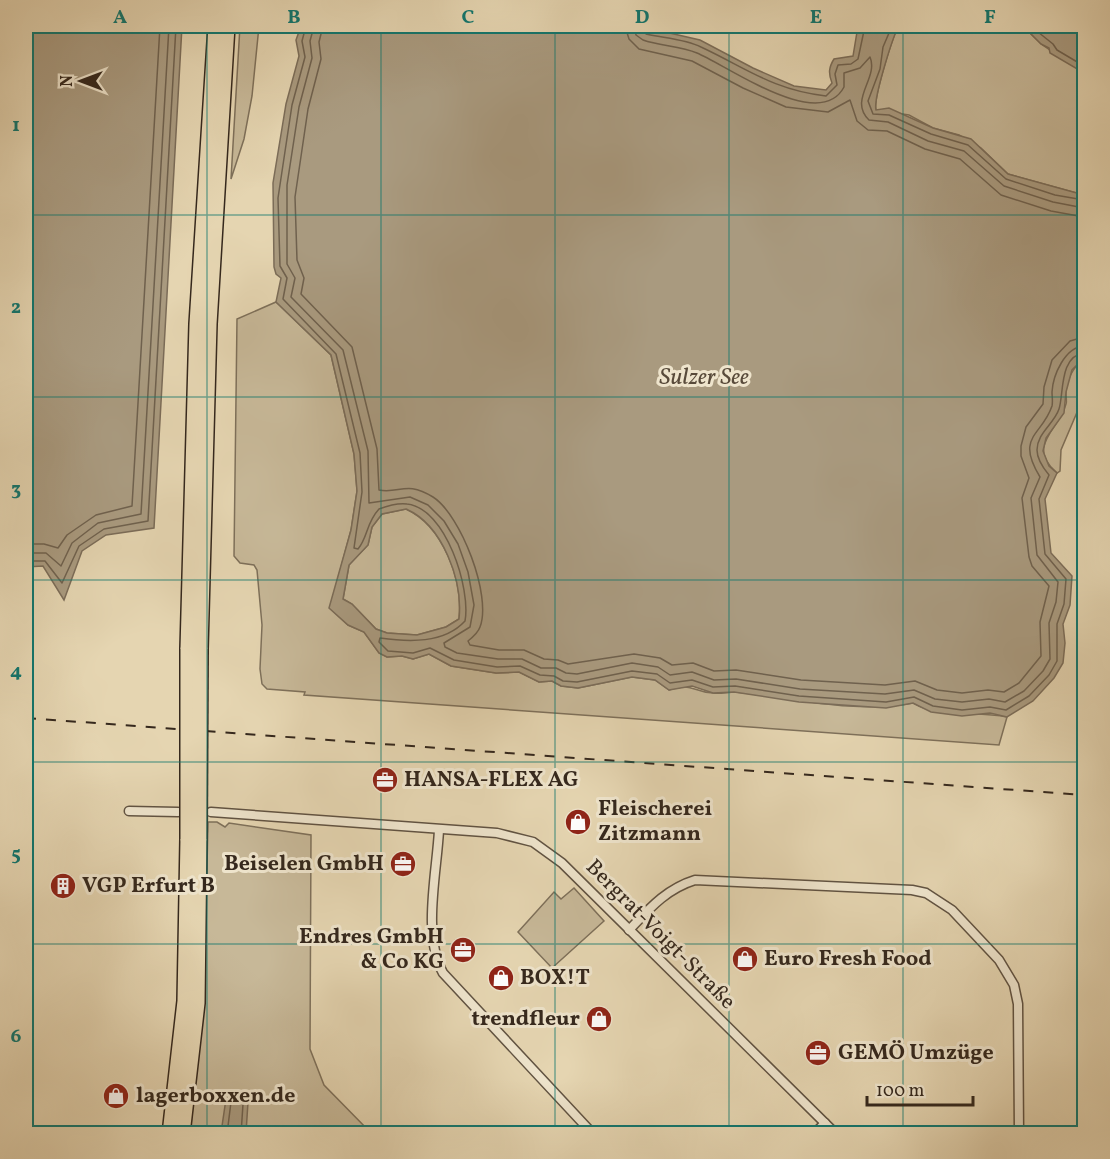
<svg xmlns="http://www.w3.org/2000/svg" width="1110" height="1159" font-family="Vollkorn,serif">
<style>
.green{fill:#c7b898;stroke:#7e705a;stroke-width:1.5}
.water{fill:#a99a7f;stroke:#7b6c58;stroke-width:1.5;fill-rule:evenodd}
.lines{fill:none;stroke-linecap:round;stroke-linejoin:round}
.shore{stroke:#6f614e;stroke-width:1.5}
.street-casing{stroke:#615342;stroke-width:11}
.highway-casing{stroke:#35281d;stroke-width:18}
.street{stroke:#eee4cc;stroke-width:8}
.highway{stroke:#e5d5b1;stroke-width:15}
.rail{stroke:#35281d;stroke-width:2;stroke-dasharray:10 10;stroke-linecap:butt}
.highway-bridge-casing{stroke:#35281d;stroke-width:18;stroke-linecap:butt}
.highway-bridge{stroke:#e5d5b1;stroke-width:15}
.grid{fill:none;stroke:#0f766e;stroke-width:1.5;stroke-opacity:0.55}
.labels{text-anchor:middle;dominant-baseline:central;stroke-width:6;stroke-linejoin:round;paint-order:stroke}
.poi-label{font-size:22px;font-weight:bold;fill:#35281d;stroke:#eee4cc;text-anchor:start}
.street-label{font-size:22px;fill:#35281d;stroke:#eee4cc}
.water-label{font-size:24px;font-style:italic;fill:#584a3a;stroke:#eee4cc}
.neatline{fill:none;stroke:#0f766e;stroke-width:2}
.grid-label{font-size:20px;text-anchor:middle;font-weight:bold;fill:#0f766e}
</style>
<rect width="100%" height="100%" fill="#e5d5b1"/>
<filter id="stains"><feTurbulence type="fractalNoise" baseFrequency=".00333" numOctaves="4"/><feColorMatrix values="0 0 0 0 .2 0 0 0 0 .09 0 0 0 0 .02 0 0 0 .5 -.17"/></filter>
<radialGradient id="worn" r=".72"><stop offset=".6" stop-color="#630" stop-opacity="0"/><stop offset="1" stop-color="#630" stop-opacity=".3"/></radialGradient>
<g class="green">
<polygon points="240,26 259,26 252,96 244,139 231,179"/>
<path d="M906,26H1001L1029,32L1041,44L1084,73V195L1008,174L981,148L959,135L933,128L909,115L876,110C873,99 892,39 898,27Z"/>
<path d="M276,302L331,355L354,454L357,491L351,530L330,608L348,625L364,632L379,653L387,657L402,656L413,659L429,654L451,666L496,673L519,672L539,682L552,681L561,686L578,688L632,677L655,680L669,690C694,682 691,692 713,693C720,694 728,692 736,692C794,698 855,714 913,703C943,720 976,710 1007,717L999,745L304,695L305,692L267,689L262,684L260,669L262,625L257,570L254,565L240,563L234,556L237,319Z"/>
<path d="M1084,358V410L1081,403L1061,450L1060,471L1057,473C1025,446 1059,430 1066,404C1067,402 1066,396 1066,394C1066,380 1074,367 1084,358Z"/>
<path d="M406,509C443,526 463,580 459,619L446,627L417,635L387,633L376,629L352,604L343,599L349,565L368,545L372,527L382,514Z"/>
<polygon points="208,822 217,822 225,827 229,823 311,835 310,1049 324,1085 371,1133 190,1134 204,1001"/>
<polygon points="1084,828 1084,1134 1081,894"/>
<polygon points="574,888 604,921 552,968 518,932 554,892 561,899"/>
</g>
<g class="water">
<polygon points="26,26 182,26 154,528 106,535 82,551 64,600 43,566 26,567"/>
<path d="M301,26H639L700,40L753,68L794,86L826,90L832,83C828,73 829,67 834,59L853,56L858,26H906L898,27C892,40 873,99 876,110L889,108L933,128L971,139L1008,174L1084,195V358L1072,370L1066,392L1064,413L1046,438L1043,451L1049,466L1057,473L1045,499L1051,553L1072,576L1070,605L1063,624L1065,643L1063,663L1054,678L1033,701L1007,717L990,713L962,716L931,712L913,703L886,708L799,702L734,692L713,693L692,686L669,690L655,680L632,677L578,688L561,686L552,681L539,682L519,672L496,673L451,666L429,654L413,659L402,656L387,657L379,653L364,632L348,625L329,608L351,530L357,491L354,454L331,355L276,302L281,278L276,274L274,267L273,183L286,104L299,56L296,40ZM406,509C443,525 463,581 459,619L446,627L417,635L387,633L376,629L352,604L343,599L349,565L368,545L372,527L382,514Z"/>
<polygon points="1001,26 1084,26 1084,73 1050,53 1049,48 1041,44 1030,33 1017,32"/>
<polygon points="233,1093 243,1095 248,1102 246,1133 221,1133 226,1099"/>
</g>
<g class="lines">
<g class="shore">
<path d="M306,26L302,41L305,57L292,105L278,198L280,266L287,278L283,299L336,354L360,453L362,492L354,548L358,549C368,537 366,523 379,509C387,506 399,503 407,504C446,508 471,589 465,621C444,644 408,642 380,638L379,642L388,651L413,653L430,648L454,660L497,667L520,666L540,675L554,676L563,681L577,682L632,671L657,674L670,683L692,680L713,687L735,686L799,696L886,702L914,697L933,706L962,710L990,707L1006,710L1029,696L1049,675L1057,661V624L1064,604L1066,579L1045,554L1039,499L1049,475C1044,469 1037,459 1037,450C1037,433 1054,424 1059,409C1064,394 1059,356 1084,353"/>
<path d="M314,26L310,41L312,58L299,107L287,185V264L295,278L291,297L343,350L368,451L369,503L410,497L428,505L444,521L458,544L468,572L474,605L470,627L444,643L445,647L457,653L498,659H522L541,668H556L566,673L577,674L632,663L658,667L670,675L692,672L714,680L736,679L800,689L885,694L914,690L935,699L962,702L989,699L1005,702L1024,691L1043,671L1050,659L1049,623L1056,602L1058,582L1037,555L1031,498L1040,477C1015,436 1042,436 1052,406C1053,401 1052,397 1052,392C1053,375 1065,347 1084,346"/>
<path d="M323,26L319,42L321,59L308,109L295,197L297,260L304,278L301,294L352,347L377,449L379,490C400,494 406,480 433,497C461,515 492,596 480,627C478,633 473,637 468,641L470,645L499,650H524L544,659L558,660L568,664L634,654L660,658L672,665L693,663L714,671L736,670L801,680L885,685L915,681L937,690L962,693L988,690L1004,692L1019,683L1041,656L1040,622L1049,586L1032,566L1029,557L1022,498L1029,478L1021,456V446L1026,427L1043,404L1044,387L1052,360L1070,341L1084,337"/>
<polyline points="625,26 629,39 639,49 692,61 743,88 786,107 828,112 850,100 857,121 868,130 887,131 925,149 960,159 1001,195 1051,211 1084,217"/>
<path d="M634,26L636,35L643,40C660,46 680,46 697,53C728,66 820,133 844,87V73L860,68L870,57C879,78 848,100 869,120L888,122L928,141L964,151L1004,186L1053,202L1084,208"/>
<path d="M642,26L646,34C663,38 685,39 701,47C746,68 773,90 826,96L837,85L835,74L838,65L851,64L858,59L865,26"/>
<polyline points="892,26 883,47 880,69 868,101 873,114 889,115 931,134 968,145 1006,179 1055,195 1084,200"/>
<polyline points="1016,26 1033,28 1053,44 1057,50 1084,66"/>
<polyline points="26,544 44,544 58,548 67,535 96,515 132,506 160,26"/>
<polyline points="26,553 46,553 61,566 72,543 98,523 141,514 169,26"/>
<polyline points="26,561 45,561 62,583 79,546 104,529 148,521 176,26"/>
<polyline points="227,1134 231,1102 235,1099 243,1104 241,1134"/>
</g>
<g class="street-casing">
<g id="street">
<polyline points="129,811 178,812"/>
<polyline points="211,812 497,833 533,842 562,863 836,1134"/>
<path d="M439,830C437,872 422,935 443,973L593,1134"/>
<path d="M629,930C649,909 666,889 695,880L912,890L926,893L952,910L999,960L1014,985L1018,1004L1019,1134"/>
<polyline points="814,1134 825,1123"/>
</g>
</g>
<g class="highway-casing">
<g id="highway">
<polyline points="188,649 197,324 216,26"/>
<polyline points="200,649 209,324 227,26"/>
<polyline points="170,1134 185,1001 188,839"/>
<polyline points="182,1134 197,1003 199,839"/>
</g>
</g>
<use href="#street" class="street"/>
<use href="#highway" class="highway"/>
<polyline class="rail" points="26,718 1084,795"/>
<g class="highway-bridge-casing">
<g id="highway-bridge">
<polyline points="188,839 188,649"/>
<polyline points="199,839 200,649"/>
</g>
</g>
<use href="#highway-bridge" class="highway-bridge"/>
</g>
<path class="grid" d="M207,26V1134M381,26V1134M555,26V1134M729,26V1134M903,26V1134M26,215H1084M26,397H1084M26,580H1084M26,762H1084M26,944H1084"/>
<defs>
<g id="office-disc" transform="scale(1.35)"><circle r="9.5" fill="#8f2418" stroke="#eee4cc"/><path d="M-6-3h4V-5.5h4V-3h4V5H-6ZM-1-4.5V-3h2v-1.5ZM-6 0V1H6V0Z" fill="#fff"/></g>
<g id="shop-disc" transform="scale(1.35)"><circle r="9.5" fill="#8f2418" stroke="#eee4cc"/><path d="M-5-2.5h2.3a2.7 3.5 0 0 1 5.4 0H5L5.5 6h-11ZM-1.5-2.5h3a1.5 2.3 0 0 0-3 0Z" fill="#fff"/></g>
<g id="building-disc" transform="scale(1.35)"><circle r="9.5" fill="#8f2418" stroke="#eee4cc"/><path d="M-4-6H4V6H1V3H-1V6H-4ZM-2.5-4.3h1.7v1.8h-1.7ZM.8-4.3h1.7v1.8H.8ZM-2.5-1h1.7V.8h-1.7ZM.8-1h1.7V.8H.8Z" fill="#fff"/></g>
</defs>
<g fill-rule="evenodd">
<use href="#office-disc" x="385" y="780"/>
<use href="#shop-disc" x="578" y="822"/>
<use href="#office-disc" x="403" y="864"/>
<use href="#building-disc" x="63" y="886"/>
<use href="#office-disc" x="463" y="950"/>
<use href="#shop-disc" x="745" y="959"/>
<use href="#shop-disc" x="501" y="978"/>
<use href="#shop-disc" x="599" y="1019"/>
<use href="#office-disc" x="818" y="1053"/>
<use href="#shop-disc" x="116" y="1096"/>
</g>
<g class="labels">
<g class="poi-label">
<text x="404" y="780">HANSA-FLEX AG</text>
<text x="598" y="809">Fleischerei<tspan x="598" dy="25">Zitzmann</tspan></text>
<text x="384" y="864" text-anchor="end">Beiselen GmbH</text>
<text x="82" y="886">VGP Erfurt B</text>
<text x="444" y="937" text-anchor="end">Endres GmbH<tspan x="444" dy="25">&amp; Co KG</tspan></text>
<text x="764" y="959">Euro Fresh Food</text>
<text x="520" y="978">BOX!T</text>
<text x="580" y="1019" text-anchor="end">trendfleur</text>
<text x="838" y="1053">GEMÖ Umzüge</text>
<text x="136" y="1096">lagerboxxen.de</text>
</g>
<g class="street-label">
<text transform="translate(660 935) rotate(45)">Bergrat-Voigt-Straße</text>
</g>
<g class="water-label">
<text x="704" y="378">Sulzer See</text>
</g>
</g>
<rect width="1110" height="1159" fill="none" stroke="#e5d5b1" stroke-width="66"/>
<g transform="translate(81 81) rotate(270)" stroke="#eee4cc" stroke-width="4.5" paint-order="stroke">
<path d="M0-4.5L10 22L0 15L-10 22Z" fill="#35281d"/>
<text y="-9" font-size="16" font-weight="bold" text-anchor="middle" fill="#35281d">N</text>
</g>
<path d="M867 1096v9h106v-9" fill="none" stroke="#35281d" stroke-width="3"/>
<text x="876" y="1096" font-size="18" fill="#35281d" stroke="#eee4cc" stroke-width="4.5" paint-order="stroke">100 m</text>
<rect x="33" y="33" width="1044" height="1093" class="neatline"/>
<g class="grid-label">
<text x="120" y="23">A</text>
<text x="294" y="23">B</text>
<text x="468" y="23">C</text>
<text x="642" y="23">D</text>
<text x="816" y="23">E</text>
<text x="990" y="23">F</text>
<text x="16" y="131">1</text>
<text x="16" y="313">2</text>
<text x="16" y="495">3</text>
<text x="16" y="677">4</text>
<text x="16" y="860">5</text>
<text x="16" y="1042">6</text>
</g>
<rect width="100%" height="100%" filter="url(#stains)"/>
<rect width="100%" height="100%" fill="url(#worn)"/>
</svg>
